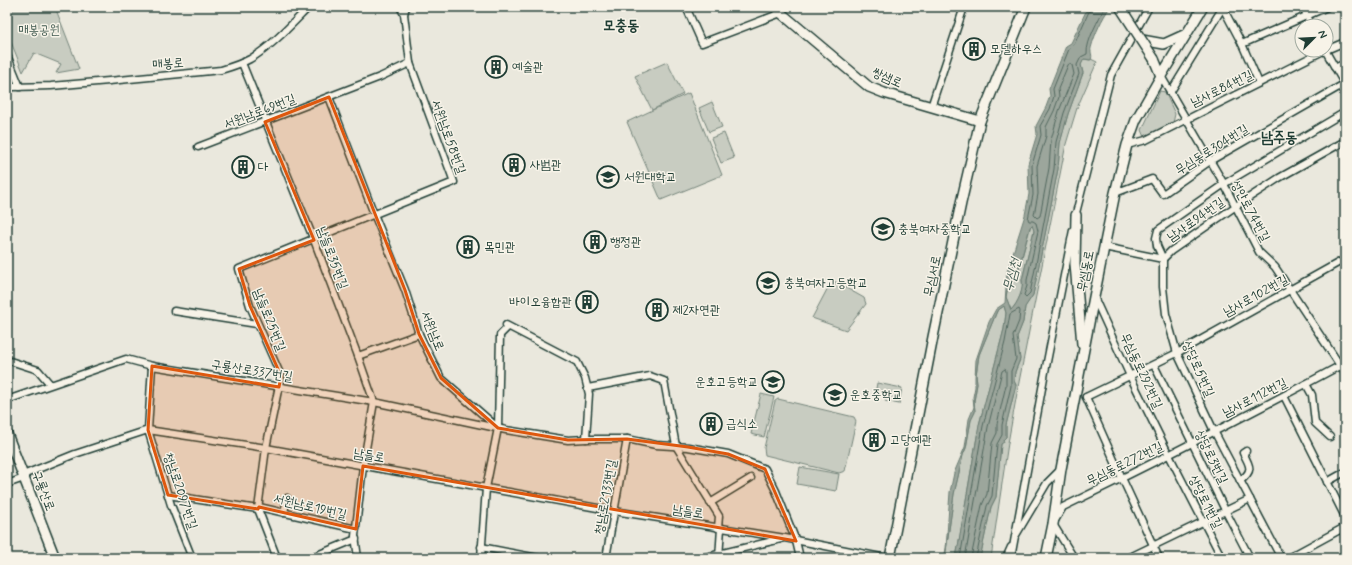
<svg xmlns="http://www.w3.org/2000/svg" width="1352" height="565" font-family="Mynerve,'Poor Story',sans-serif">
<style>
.green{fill:#c8ccc1;stroke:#74847a}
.water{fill:#9ca69c;stroke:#6a7c72;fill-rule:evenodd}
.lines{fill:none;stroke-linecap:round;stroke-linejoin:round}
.shore{stroke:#51675e;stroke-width:1}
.street-casing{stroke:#1f3d34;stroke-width:9}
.secondary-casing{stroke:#1f3d34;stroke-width:12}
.street{stroke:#f7f3e8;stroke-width:6}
.secondary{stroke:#f7f3e8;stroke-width:9}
.secondary-bridge-casing{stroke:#1f3d34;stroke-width:12;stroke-linecap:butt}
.secondary-bridge{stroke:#f7f3e8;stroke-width:9}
.marked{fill:#de580e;fill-opacity:0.2;stroke:#de580e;stroke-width:3;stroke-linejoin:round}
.labels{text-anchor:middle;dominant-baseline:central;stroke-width:3;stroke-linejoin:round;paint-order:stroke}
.park-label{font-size:13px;fill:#415a50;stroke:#f7f3e8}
.poi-label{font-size:13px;fill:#1f3d34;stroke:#f7f3e8;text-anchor:start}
.street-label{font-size:13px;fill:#1f3d34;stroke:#f7f3e8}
.water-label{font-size:14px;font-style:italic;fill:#445c53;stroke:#f7f3e8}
.quarter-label{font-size:15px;font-weight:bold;fill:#1f3d34;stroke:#f7f3e8}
</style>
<rect width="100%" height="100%" fill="#eae8dd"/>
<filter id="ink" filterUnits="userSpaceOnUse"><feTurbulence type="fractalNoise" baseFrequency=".025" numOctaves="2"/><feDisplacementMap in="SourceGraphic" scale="8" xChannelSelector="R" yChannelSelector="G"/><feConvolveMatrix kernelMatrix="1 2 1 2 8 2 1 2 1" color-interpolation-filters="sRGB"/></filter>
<g filter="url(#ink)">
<g class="green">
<polygon points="7,7 55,7 79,69 56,73 61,64 34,53 23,72 7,32"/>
<polygon points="1083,59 1090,60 1091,59 1097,62 1077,108 1066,144 1019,382 1008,443 991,558 980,558 991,507 996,497 1001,444 1003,440 1006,437 1006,425 1016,385 1014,381 1015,372 1020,360 1017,337 1023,322 1025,307 1033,295 1058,169 1060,143 1068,114 1083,73 1081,65"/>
<polygon points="667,62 683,94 652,110 635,76"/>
<polygon points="1160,91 1165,92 1175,114 1173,123 1145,137 1142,130"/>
<polygon points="689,93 722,175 661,200 627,122"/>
<polygon points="712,102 722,127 709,132 699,108"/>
<polygon points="724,133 734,158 721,163 711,138"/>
<path d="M1031,225L1033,226L1034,230L1022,280C1024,290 1018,303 1011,310L1006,297L1007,291L1017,275Z"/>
<polygon points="832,280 864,298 866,304 846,330 812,318"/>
<polygon points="1004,306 1006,313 1004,329 979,425 956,558 945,558 954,494 963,455 966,448 971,420 975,412 974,401 977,384 976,375 979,355 997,311"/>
<polygon points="877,383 902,388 899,404 885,401 886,396 875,394"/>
<polygon points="761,394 774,397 764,437 751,434"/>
<polygon points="778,399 854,417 856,421 845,471 839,473 765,455 764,448 775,401"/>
<polygon points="800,467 839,474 836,491 797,484"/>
</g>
<path class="water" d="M1088,7H1110C1102,19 1095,33 1091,48C1090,52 1093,55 1091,60L1084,59L1081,65L1083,73L1068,114L1060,143L1058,169L1033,295L1025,307L1023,322L1017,337L1020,359L1015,372L1014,381L1016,385L1006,425V437L1003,440L1004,442L1001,444L996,497L991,507L980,558H956L979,425L1004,329L1006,313L1004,306L997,311L979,355L976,375L977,384L974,401L975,412L971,420L966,448L963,455L954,494L945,558H944L946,549L950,492L954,473L965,447L969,419L974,407L973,397L975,387V377L976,360L989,322L996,309L1005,303L1007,272L1025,215L1029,194L1028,164L1037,134L1036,126L1046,107L1050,96L1049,89L1066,46L1071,43ZM1032,225L1034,231L1022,280C1024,289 1018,303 1011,310L1006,297L1007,291L1017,275L1030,227Z"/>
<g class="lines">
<g class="shore">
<path d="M1091,7L1074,45L1069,49L1053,89L1054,96L1050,109L1040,126L1041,135L1032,165L1033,195L1028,219L1029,221H1033L1036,223L1038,231L1027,280V286L1024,295L1026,297L1030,293L1036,264L1054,169L1056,142L1064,113L1079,74L1077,65L1081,57L1087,54C1086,41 1099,19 1105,7"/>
<polygon points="1070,64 1072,65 1074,74 1059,111 1051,140 1049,168 1040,216 1037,218 1034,215 1038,194 1037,166 1046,136 1046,127 1054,111 1059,97 1058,89 1068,65"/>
<polyline points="960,558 983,426 1005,342 1010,314 1019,309 1020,311 1019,321 1013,336 1016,359 1011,371 1011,386 1002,425 1002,435 997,444 992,496 987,506 976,558"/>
<polyline points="965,558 988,427 1002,371 1005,369 1006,371 1006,385 997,424 997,433 992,443 987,494 982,505 971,558"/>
</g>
<g class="street-casing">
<g id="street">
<polyline points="400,7 404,14"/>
<polyline points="686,7 702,43 781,13"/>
<polyline points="1303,7 1312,26"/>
<polyline points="1223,8 1242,44 1259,83"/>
<polyline points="1242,44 1327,7"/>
<polyline points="1325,50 1345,85"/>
<polyline points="1326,50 1345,42"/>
<polyline points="7,55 20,87"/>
<polyline points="242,63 314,240 358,356 374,402 363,466 355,536 358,558"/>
<polyline points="1335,68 1345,63"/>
<polyline points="1161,76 1224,184 1259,252 1275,267 1345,373"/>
<path d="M7,90L13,87L51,86L109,81L221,70C231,67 241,64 250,59C272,46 291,25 309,7"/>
<polyline points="1170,93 1223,7"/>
<polyline points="329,97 374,214 405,290 419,334 441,378 497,427"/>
<polyline points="931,107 964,7"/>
<polyline points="1127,145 1146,140 1325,50"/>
<polyline points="198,147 380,77 410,63"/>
<polyline points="1115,193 1152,179 1163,194 1210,161 1344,84"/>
<polyline points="1075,217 1111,75 1149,7"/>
<polyline points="1104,247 1163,259"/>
<polyline points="1163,259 1171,251 1236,206 1279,178 1345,141"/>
<polyline points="1094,297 1130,376 1169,455 1222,558"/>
<polyline points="174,311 257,324"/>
<polyline points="358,356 419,334"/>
<polyline points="7,360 38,370 50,384"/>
<polyline points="1154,365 1225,510 1250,558"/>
<polyline points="152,366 148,430 171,505 192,558"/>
<polyline points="1306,384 1312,395 1315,423 1330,437"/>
<polyline points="588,388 650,376 664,381 676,446 719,516 718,528"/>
<polyline points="1284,396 1345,517"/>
<polyline points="1086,397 1177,353 1345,259"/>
<polyline points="1086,397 1122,478 1159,558"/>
<polyline points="7,400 126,359 152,366 374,402 506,430 568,440 586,439 627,439 656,445 688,447 728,454 765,469 776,491 796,541 800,558"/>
<polyline points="23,475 75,454 148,430 266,448 614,511 785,538 886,558"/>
<path d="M1240,481C1253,471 1251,467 1243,453L1246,451"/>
<polyline points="1327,482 1345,472"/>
<polyline points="7,484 24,478"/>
<polyline points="168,495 258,509"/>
<polyline points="710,503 751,478"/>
<polyline points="259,507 356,529"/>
<polyline points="284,513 287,498"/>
<polyline points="1016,535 1047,483 1061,469"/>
<polyline points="481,547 538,558"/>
<polyline points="277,558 258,509 266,448 281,376 250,306 239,269 454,182 410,63 404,14 406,7"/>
<polyline points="310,558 356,539"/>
<polyline points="481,558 486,488 498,428 500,335 508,327 506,325 577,362 585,378 589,394 586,439"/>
<polyline points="606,558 627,439"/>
<polyline points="702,558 781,539"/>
<polyline points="719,558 721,528"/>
<polyline points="1006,558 1011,547"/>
<polyline points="1011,558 1045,372 1073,230"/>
<path d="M1074,558L1053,524L1063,507C1158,461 1252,413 1345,363"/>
<polyline points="1128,558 1250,499"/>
<polyline points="1281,558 1214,431 1177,353 1166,314 1163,287 1163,259 1157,246 1156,238 1158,230 1224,184 1345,112"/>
<polyline points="1288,558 1345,527"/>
</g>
</g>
<g class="secondary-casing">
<g id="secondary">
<polyline points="778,7 781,13 869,87 884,93 980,121"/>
<polyline points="1142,40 1164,44 1186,34"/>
<polyline points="1154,59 1161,76"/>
<polyline points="1076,215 1075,264 1082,344"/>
<polyline points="7,434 55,558"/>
<polyline points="890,558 933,337 961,203 980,121 1026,7"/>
<polyline points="1046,558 1053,524 1061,469 1094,297 1115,193 1127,145 1136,120 1161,76 1203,7"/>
</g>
</g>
<use href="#street" class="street"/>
<use href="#secondary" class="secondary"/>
<g class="secondary-bridge-casing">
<polyline id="secondary-bridge" points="1120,7 1154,59"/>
</g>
<use href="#secondary-bridge" class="secondary-bridge"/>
</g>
</g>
<path class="marked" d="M329,97L405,290L419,334L441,378L498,428L568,440L627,439L688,447L728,454L765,469L796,541L363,466L356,529L259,507L258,509L168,495L148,430L152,366L279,387L281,376L250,306L239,269L314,240L265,122Z"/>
<defs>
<g id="building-ring" transform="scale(1.15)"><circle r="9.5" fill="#f7f3e8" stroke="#1f3d34" stroke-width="1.5"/><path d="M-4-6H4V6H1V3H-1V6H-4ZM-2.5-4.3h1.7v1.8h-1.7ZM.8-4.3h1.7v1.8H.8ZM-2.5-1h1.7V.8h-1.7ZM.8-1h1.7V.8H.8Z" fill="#1f3d34"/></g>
<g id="university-ring" transform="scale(1.15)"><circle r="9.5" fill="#f7f3e8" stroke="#1f3d34" stroke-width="1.5"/><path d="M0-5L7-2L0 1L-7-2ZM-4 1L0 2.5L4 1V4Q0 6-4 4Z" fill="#1f3d34"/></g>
<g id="school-ring" transform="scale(1.15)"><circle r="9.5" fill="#f7f3e8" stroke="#1f3d34" stroke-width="1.5"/><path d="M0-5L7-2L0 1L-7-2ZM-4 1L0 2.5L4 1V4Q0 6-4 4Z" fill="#1f3d34"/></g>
</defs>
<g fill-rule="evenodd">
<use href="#building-ring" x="974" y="49"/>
<use href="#building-ring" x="496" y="67"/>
<use href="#building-ring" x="514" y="165"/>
<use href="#building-ring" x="243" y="167"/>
<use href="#university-ring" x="608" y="177"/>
<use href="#school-ring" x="883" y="229"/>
<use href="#building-ring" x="595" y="242"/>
<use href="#building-ring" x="468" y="247"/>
<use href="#school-ring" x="768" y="283"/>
<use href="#building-ring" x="587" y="302"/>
<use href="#building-ring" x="657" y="310"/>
<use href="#school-ring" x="773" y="382"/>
<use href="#school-ring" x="835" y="395"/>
<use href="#building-ring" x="711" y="424"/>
<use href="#building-ring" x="874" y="440"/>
</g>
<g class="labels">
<g class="park-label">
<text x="39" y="30">매봉공원</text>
</g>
<g class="poi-label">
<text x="990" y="49">모델하우스</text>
<text x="512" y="67">예술관</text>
<text x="530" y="165">사범관</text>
<text x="258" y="167">다</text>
<text x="624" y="177">서원대학교</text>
<text x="898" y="229">충북여자중학교</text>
<text x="610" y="242">행정관</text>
<text x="484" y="247">목민관</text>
<text x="784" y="283">충북여자고등학교</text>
<text x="572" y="302" text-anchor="end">바이오융합관</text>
<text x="672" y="310">제2자연관</text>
<text x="758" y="382" text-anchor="end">운호고등학교</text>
<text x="850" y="395">운호중학교</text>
<text x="726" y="424">급식소</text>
<text x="890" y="440">고당예관</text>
</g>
<g class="street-label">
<text transform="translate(168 64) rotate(-4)">매봉로</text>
<text transform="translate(887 78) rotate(24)">쌍샘로</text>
<text transform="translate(1222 89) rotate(-26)">남사로84번길</text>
<text transform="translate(260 112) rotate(-21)">서원남로69번길</text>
<text transform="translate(448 137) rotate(70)">서원남로58번길</text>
<text transform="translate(1212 150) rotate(-32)">무심동로304번길</text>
<text transform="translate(1250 211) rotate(62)">성안로74번길</text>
<text transform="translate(1196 220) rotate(-35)">남사로94번길</text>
<text transform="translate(332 258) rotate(69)">남들로35번길</text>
<text transform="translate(1086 271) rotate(-79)">무심동로</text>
<text transform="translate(933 276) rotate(-78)">무심서로</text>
<text transform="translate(1256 296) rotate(-29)">남사로102번길</text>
<text transform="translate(269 320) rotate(68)">남들로25번길</text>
<text transform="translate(432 331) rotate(68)">서원남로</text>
<text transform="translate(1198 369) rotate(66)">상당로5번길</text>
<text transform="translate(252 371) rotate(9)">구룡산로337번길</text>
<text transform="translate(1141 371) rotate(65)">무심동로292번길</text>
<text transform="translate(1255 398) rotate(-27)">남사로112번길</text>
<text transform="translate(369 456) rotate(10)">남들로</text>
<text transform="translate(1211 457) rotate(64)">상당로3번길</text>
<text transform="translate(1125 464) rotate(-26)">무심동로272번길</text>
<text transform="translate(43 491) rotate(69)">구룡산로</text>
<text transform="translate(180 491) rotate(71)">청남로2097번길</text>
<text transform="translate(606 497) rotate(-80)">청남로2133번길</text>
<text transform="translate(1205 502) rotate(63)">상당로1번길</text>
<text transform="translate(310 507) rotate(13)">서원남로19번길</text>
<text transform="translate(688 512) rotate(9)">남들로</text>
</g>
<g class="water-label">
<text transform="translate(1012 275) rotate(-75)">무심천</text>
</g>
<g class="quarter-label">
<text x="621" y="26">모충동</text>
<text x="1279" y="138">남주동</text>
</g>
</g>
<rect width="1352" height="565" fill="none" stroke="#f7f3e8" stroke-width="24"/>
<rect x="12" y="12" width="1328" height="541" fill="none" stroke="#1f3d34" stroke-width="1.5" filter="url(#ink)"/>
<g transform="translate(1314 38) rotate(66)"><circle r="19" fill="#f7f3e8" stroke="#a1aaa0"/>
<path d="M0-3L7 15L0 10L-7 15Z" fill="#1f3d34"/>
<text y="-6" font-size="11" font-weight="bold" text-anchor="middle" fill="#1f3d34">N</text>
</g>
</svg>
